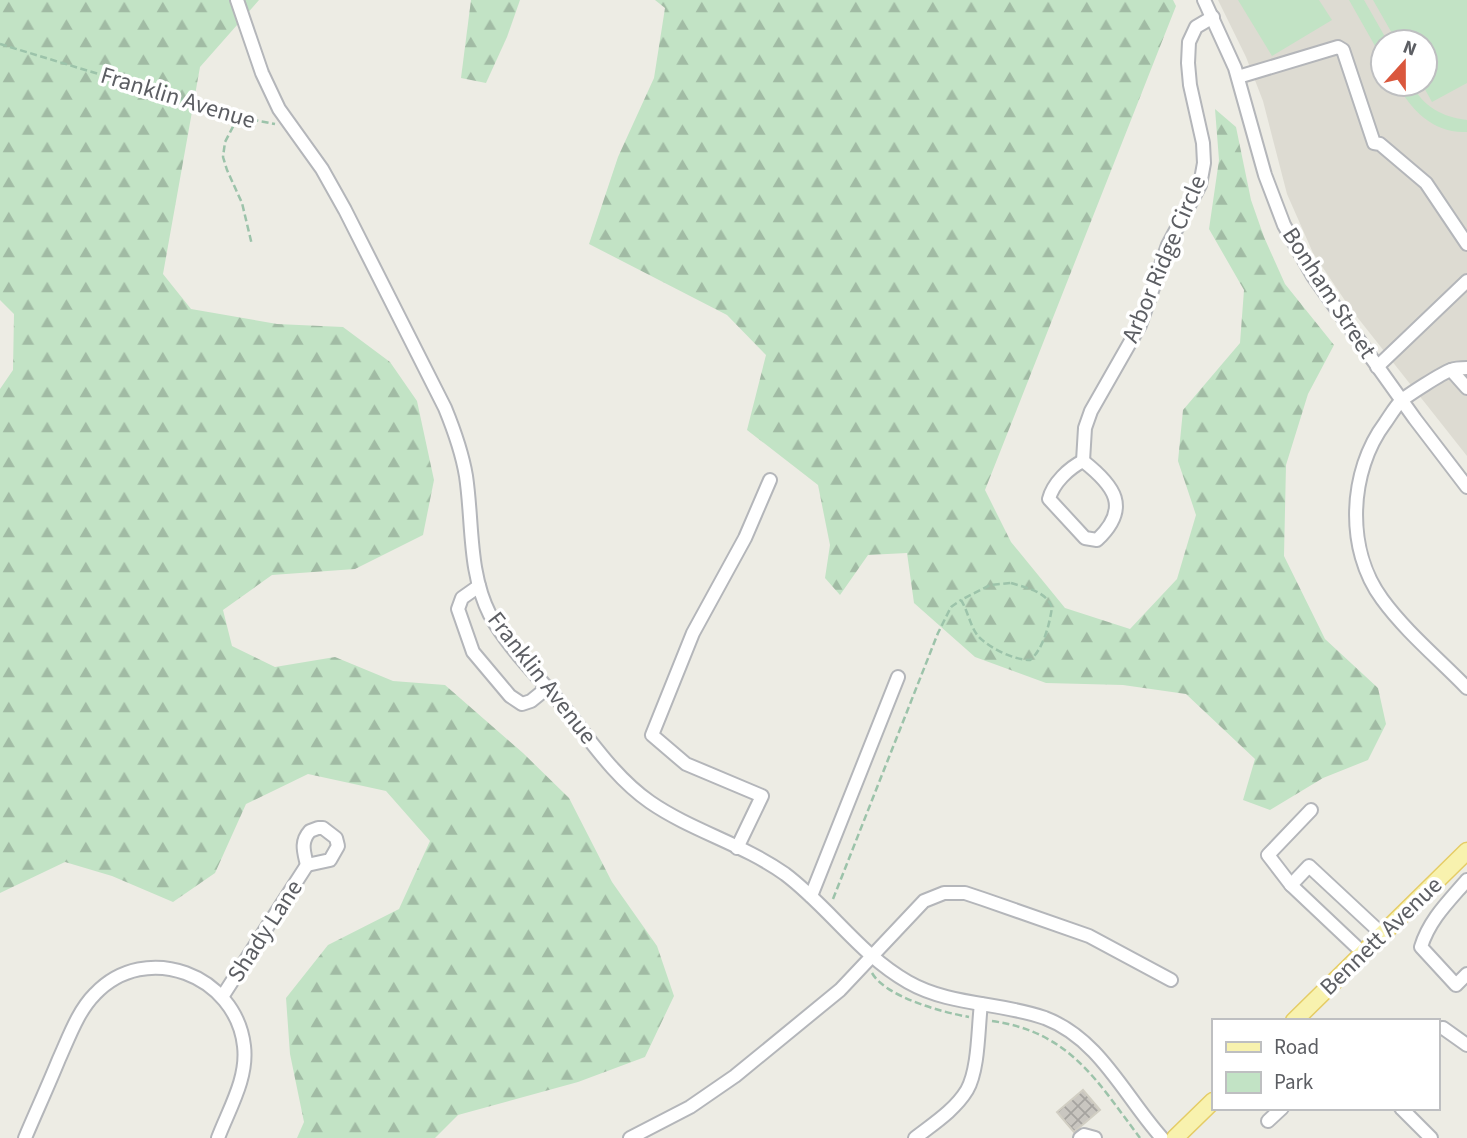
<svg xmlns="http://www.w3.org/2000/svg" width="1467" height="1138" font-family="'Source Sans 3',sans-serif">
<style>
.education{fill:#dddbd2;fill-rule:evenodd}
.green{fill:#c2e3c5}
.forest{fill:url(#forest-firs)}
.building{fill:url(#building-cross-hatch);stroke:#d1cec3;stroke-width:2}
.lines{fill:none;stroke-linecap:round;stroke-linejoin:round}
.minor-casing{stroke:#b4b6ba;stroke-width:16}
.major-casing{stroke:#e5cc65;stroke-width:19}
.path{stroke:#9cc3aa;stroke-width:2.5;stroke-dasharray:7 3.5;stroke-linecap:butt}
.minor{stroke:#fff;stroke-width:12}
.major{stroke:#f8f2ae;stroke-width:16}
.labels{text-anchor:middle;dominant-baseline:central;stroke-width:7;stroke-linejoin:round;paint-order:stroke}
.street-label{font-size:24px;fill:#5c5e63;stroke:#fff}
</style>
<defs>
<pattern id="forest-firs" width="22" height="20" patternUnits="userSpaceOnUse" patternTransform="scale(1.75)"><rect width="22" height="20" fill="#c2e3c5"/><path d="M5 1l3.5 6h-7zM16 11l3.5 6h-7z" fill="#a1bba4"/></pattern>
<pattern id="building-cross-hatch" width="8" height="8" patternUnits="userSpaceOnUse" patternTransform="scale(1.75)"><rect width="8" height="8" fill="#c9c6c0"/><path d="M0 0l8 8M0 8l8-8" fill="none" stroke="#a6a4a0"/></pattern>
</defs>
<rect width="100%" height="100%" fill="#edece4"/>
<path class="education" d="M1218,0H1467V456L1350,308L1313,253L1287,194L1263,101L1246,57ZM1383,42H1425V84H1383Z"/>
<g class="green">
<polygon points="1238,0 1319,0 1332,20 1272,56"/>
<polygon points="1349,0 1364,0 1388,42 1383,42 1383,60"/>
<polygon points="1373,0 1467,0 1467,83 1432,102 1422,84 1425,84 1425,42 1397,42"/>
<path d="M1397,84H1411C1424,107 1442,117 1467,120V132C1434,134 1411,110 1397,84Z"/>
</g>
<g class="forest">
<polygon points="0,0 259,0 200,67 163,274 191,309 277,324 343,327 390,362 417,401 434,480 423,535 355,569 272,575 223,610 232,646 275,667 335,657 393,681 445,685 523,753 569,798 612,882 657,946 674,996 645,1057 578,1082 458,1115 435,1138 297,1138 304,1122 290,1054 286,998 328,945 399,909 430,841 386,791 308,774 246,804 215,873 173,902 112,876 65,862 0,893 0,389 13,370 14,314 0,300"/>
<polygon points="471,0 520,0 507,37 486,83 461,78"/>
<polygon points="655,0 1173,0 1176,6 985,490 1011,542 1065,608 1130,629 1177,579 1196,515 1178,461 1183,410 1240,343 1244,290 1209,229 1219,160 1215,109 1236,127 1251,200 1264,237 1285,284 1334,345 1308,394 1286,465 1284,556 1325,639 1378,688 1386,724 1368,760 1323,778 1270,810 1243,800 1255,759 1186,694 1123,685 1046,683 975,657 914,603 907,553 868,555 840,595 825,578 830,545 818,485 747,430 766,355 727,315 589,244 618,157 654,78 665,8"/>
</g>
<polygon class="building" points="1083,1090 1100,1110 1074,1132 1057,1112"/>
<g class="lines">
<g class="minor-casing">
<g id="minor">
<path d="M237,0L262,73L279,109L322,169L345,210L445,408C454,430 462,452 466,476C473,523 468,572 490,615C508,648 538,676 562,705C589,738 614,777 650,802C692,831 743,844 785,874C829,907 860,955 908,982C950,1006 1000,1002 1045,1018C1100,1039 1125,1097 1162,1138"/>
<polyline points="1204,0 1235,68 1265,175 1284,225 1313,276 1415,419 1467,487"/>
<polyline points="1238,77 1338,47 1343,50 1374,143 1380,144 1426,183 1467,244"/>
<polyline points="1377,367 1467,281"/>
<path d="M1467,368C1462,368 1456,368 1451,370C1442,373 1408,395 1401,401C1395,407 1390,416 1385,423C1349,471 1345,549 1382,599C1406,632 1439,659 1467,688"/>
<polyline points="1451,370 1467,388"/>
<polyline points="1083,461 1085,428 1091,411 1140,325 1168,245 1200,185 1204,163 1203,143 1190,85 1188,63 1189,42 1196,27 1213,17"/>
<path d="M1083,461C1115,486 1131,508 1097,540L1085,538L1049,499C1053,483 1069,468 1083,461Z"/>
<polyline points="479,586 462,598 458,609 473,652 510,696 522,704 531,701 547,688"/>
<path d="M318,828H323L336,838L338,846L330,860L307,865C304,852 300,842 310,831Z"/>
<polyline points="737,848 762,796 686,764 652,735 693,633 745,538 770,480"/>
<path d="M1467,880C1449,901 1429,920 1421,947L1456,985L1467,974"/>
<polyline points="1291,885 1268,855 1311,810"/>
<polyline points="811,896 898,677"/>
<polyline points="1363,953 1291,885 1309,866 1382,934"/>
<polyline points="222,997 307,865"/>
<polyline points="1443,1028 1467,1045"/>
<polyline points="1401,1108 1431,1138"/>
<polyline points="1268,1121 1282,1108"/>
<path d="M25,1138C36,1112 48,1086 59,1059C69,1037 78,1011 95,994C146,940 236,975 244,1046C248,1078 229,1109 218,1138"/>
<polyline points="630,1138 690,1107 735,1076 840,990 924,901 944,893 965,893 983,899 1089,936 1171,980"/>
<path d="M915,1138C933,1124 955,1110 967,1090C979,1069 978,1027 981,1004"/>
<polyline points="1080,1138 1084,1135 1095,1138"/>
</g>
</g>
<g class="major-casing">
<g id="major">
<polyline points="1294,1021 1467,851"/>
<polyline points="1175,1138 1213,1101"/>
</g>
</g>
<g class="path">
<polyline points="0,44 243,118 275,124"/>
<polyline points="238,117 225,142 223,157 227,170 242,203 252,245"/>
<path d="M1011,583C1027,588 1045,591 1052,607C1050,623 1043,650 1030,660C1014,660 989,648 978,636C970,626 968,611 961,600L990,585Z"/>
<polyline points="833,899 938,633 951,607 961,600"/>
<path d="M872,973C886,997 941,1012 969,1017"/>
<path d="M992,1021C1070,1032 1097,1081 1140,1138"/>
</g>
<use href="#minor" class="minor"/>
<use href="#major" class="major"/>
</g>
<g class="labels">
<g class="street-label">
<text transform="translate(178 98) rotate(17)">Franklin Avenue</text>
<text transform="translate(1164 259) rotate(-67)">Arbor Ridge Circle</text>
<text transform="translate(1329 293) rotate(57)">Bonham Street</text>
<text transform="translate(542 678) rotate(52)">Franklin Avenue</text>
<text transform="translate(265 931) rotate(-57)">Shady Lane</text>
<text transform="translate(1381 936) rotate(-44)">Bennett Avenue</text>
</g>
</g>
<rect x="1212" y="1019" width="228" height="91" fill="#ffffff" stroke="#bebfc1" stroke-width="2"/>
<rect x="1226" y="1042" width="35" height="10" fill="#f8f2ae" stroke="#bebfc1" stroke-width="2"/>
<text x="1274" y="1054" font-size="21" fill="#5c5e63">Road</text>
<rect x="1226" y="1072" width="35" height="21" fill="#c2e3c5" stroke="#bebfc1" stroke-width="2"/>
<text x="1274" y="1089" font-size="21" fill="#5c5e63">Park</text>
<g transform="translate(1404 63) rotate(21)"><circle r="33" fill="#ffffff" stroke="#bebfc1" stroke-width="2"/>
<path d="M0-5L12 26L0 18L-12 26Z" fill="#da573d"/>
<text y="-10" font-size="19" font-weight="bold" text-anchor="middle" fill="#5c5e63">N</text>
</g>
</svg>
